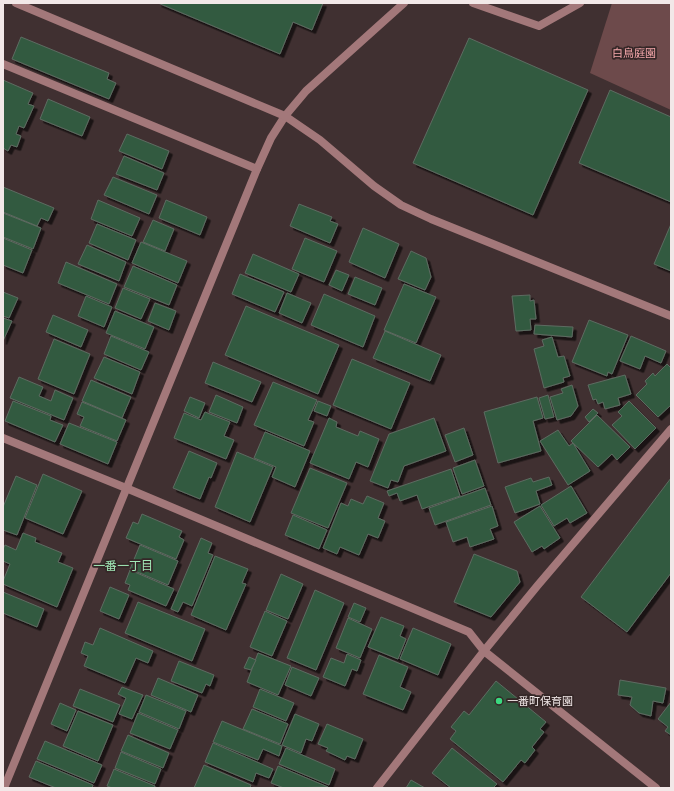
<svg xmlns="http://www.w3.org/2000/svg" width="674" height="791" font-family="'Sofia Sans Condensed','Noto Sans JP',sans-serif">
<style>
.green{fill:#6d4a4b}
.building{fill:#335a40;stroke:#5d6b61;filter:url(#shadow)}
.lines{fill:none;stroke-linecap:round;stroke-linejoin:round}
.minor{stroke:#a3787a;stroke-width:8}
.tertiary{stroke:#a3787a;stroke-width:8}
.poi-dot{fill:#3ad87f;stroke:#352727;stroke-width:1.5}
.labels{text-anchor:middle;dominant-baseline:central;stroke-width:3.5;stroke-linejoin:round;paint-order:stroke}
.park-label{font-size:11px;fill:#f7a9ad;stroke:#352727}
.poi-label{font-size:11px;fill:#f2e8e8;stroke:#352727;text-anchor:start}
.neighbourhood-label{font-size:12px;fill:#a1e9b7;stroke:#352727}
</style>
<defs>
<filter id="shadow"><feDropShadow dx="3.5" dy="3.5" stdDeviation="0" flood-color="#0009"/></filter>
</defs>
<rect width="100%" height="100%" fill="#403031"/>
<polygon class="green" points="612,3 671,3 671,110 590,73"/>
<g class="building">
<polygon points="158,3 323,3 312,30 293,22 280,54"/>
<polygon points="21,37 109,73 107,79 116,83 109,99 12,59"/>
<polygon points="469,38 588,90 533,215 413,163"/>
<polygon points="3,80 33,93 28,104 34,106 24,128 19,126 16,134 21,136 17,147 11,145 8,151 3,148"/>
<polygon points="610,90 671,117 671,202 579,163"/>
<polygon points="48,99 90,117 82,136 40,119"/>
<polygon points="127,134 169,151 162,169 119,151"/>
<polygon points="124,156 164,173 157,190 116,174"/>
<polygon points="113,177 157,195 149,214 104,195"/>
<polygon points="3,187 54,208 48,221 41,218 37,226 3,212"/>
<polygon points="98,200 140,218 132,236 91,219"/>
<polygon points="166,200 207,217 200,235 159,218"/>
<polygon points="299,204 332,217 330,221 338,224 330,243 290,226"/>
<polygon points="3,213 41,228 33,249 3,237"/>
<polygon points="153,220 174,229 165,251 143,242"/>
<polygon points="97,224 136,240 128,260 89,243"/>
<polygon points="671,224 671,271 654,264"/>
<polygon points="363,228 399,244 385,278 349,262"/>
<polygon points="3,238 32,250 23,273 3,265"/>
<polygon points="305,238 337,251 324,282 292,269"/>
<polygon points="141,242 187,261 178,283 132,263"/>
<polygon points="87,245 126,262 119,281 78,264"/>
<polygon points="411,251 426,258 431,277 425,290 398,279"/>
<polygon points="253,254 299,274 291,292 245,273"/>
<polygon points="66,262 117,284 109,304 58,283"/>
<polygon points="133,266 177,285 169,305 124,287"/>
<polygon points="336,270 349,275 342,291 329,285"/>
<polygon points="240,274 284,292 275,312 232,294"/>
<polygon points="355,277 382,288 375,305 348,294"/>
<polygon points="404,284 436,297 416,343 384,330"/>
<polygon points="123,288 150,299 141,319 115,308"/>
<polygon points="3,292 18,298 9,318 3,316"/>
<polygon points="287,293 311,303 302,323 279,313"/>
<polygon points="324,294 375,316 363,347 311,325"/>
<polygon points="530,295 530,301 534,300 536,319 530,319 531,330 516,331 512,296"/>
<polygon points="86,296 112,307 104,327 78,316"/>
<polygon points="155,303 176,311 169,330 148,321"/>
<polygon points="246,306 339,345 318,394 225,355"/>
<polygon points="115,311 154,327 145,349 106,333"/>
<polygon points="53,315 88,330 81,347 46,332"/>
<polygon points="3,318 12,321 3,341"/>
<polygon points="589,320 628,335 612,374 608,372 607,376 572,362"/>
<polygon points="535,325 573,327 572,337 534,334"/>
<polygon points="385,331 441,355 430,381 373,358"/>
<polygon points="111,336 149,352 141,370 104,354"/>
<polygon points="631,336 666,351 661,363 645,356 640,369 620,361"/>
<polygon points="552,337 558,357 564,356 570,376 563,378 564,382 544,388 534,349 544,346 542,340"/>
<polygon points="54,339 90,354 74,394 38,379"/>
<polygon points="104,357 140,372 132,394 94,378"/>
<polygon points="352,359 410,383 391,429 333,405"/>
<polygon points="213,362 261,382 252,402 205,383"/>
<polygon points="667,364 671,368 671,405 658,417 636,395 647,384 645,381 653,373 655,376"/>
<polygon points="625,375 631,394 618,398 620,405 605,409 603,402 598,404 596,399 593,400 588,385"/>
<polygon points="19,377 43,387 39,396 51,401 55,390 73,398 64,420 10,398"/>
<polygon points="91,380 131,397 122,418 82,401"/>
<polygon points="273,382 317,400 308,420 314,422 304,446 254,425"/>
<polygon points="572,385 578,406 571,416 557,420 550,397 563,393 561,389"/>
<polygon points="216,395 243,407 237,423 209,412"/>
<polygon points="548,395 554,417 545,419 539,398"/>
<polygon points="190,397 205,403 199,418 184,411"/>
<polygon points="537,397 543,418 533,421 541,451 498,463 484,412"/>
<polygon points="13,401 51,416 50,420 63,425 55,442 5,421"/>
<polygon points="318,401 331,406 327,416 314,411"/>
<polygon points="629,401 656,428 635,449 612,425 622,416 618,412"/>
<polygon points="82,402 126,420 117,441 80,426 84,417 77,414"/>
<polygon points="593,409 598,413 589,422 585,417"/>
<polygon points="205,412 230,422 224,436 234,440 226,459 174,438 184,413 201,420"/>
<polygon points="597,415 630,447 617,460 612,454 598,467 571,441"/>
<polygon points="329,418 337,422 336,427 358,436 360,431 379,439 368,467 356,462 349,479 310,463"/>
<polygon points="434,418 446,451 404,466 398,482 391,480 388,488 370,481 389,434"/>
<polygon points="69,423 117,442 108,464 60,444"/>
<polygon points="464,428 473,455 455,462 445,435"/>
<polygon points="558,430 569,446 573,443 590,471 568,485 540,441"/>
<polygon points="265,432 310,451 295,487 272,477 276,467 254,458"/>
<polygon points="189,451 217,463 211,478 209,477 200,499 173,488"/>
<polygon points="237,452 273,467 250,522 215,507"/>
<polygon points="475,460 484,486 462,494 453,468"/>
<polygon points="310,468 347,483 328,528 291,513"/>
<polygon points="451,469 460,496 422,509 417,495 400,501 397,493 389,496 387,491"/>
<polygon points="43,474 82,491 63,534 25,518"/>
<polygon points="16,476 37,485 17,535 3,530 3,531 3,507"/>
<polygon points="549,477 552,485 536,491 540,504 515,513 505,487 531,478 533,482"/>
<polygon points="671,478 671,573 627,632 581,597"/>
<polygon points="571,486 587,513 570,523 567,518 554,526 541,505"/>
<polygon points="485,488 491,505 435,525 429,508"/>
<polygon points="367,496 384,503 378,518 385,521 378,538 368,534 359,555 340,547 337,554 323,548 341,503 348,506 351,499 363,504"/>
<polygon points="492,506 498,526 490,529 494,539 470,547 467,537 453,542 446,522"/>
<polygon points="540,506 560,538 544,549 542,546 532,552 514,522"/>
<polygon points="142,514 182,531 179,537 184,540 176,559 126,538 133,522 138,524"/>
<polygon points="293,515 327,530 319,549 285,535"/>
<polygon points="23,533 36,538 35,542 62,553 58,562 73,568 57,607 3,584 3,581 10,564 3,561 3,549 5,545 16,550"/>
<polygon points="201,538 212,543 208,553 213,555 192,606 183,602 178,612 171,609"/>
<polygon points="140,545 178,561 168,585 130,569"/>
<polygon points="474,554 517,571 520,582 491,617 454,602"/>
<polygon points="215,556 248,569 242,583 246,584 226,630 191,615"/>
<polygon points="130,570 174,589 166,606 128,590 130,585 125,583"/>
<polygon points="281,574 303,584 288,619 266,610"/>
<polygon points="110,587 129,595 119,619 100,611"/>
<polygon points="315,590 344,603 316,670 287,658"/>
<polygon points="3,592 44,609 37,627 3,613"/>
<polygon points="138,602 205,629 192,661 125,633"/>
<polygon points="354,603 366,608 360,622 348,617"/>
<polygon points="265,611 287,621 272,656 250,647"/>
<polygon points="381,617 404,626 400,636 406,639 398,659 368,647"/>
<polygon points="348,618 372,629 360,658 336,648"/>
<polygon points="100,628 153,651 148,663 136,658 125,683 84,666 88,656 81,653 85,642 93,645"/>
<polygon points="413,628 451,644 438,675 400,659"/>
<polygon points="258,653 291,666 278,695 247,682"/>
<polygon points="347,654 361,660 357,671 352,669 345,686 323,677 331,658 344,663"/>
<polygon points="379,655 408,667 400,687 411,692 403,710 363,694"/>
<polygon points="249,657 256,660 251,670 244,668"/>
<polygon points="179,661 214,675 210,686 206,684 202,693 171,681"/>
<polygon points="292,667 319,678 311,696 285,685"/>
<polygon points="158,678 198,695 191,712 151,695"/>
<polygon points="620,680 666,688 663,703 653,701 651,716 639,713 630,705 632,697 618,695"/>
<polygon points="496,681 546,722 540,729 544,732 532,747 535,750 525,763 521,760 503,782 450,739 456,731 451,727 464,711 469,715"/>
<polygon points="122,687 143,695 132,719 119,714 126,698 118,694"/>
<polygon points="80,689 120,705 113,722 73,706"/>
<polygon points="260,689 294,703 286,721 253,707"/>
<polygon points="146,695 186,711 179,729 139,712"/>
<polygon points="671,702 671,735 665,731 668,727 658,719"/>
<polygon points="60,703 76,710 67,731 51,724"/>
<polygon points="252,709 288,724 280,744 243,729"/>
<polygon points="78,711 113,725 98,761 63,746"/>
<polygon points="138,713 178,730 170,749 130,733"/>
<polygon points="295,714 319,724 312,741 306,739 301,753 282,745"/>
<polygon points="222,721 282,746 279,756 263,749 258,760 213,742"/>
<polygon points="327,724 363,739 355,759 347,756 345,760 326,751 328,748 318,744"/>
<polygon points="128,735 169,753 163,768 121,751"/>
<polygon points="45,741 102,765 94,783 37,759"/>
<polygon points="213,743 273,769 269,778 256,773 253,782 205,762"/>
<polygon points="286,748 335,769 329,785 279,764"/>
<polygon points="452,748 497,784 493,788 451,788 432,773"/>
<polygon points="121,752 161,769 155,784 115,768"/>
<polygon points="36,761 93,785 92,788 56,788 29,777"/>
<polygon points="204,765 251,785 250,788 194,788"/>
<polygon points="278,766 328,787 284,788 271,783"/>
<polygon points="114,769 155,786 154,788 112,788 107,786"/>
<polygon points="411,780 425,788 406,788"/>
</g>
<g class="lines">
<g class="minor">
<polyline points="473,3 539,26 580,3"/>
<polyline points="3,64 257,169"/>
<polyline points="3,438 126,488 469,632 484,651 656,788"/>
<polyline points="4,788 257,169 271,138 285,116 306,91 404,3"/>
<polyline points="377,788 484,651 538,585 671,429"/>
</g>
<polyline class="tertiary" points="16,3 285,116 320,140 374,186 401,205 431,219 671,316"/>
</g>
<circle class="poi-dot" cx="499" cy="701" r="4"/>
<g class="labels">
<g class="park-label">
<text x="634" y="53">白鳥庭園</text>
</g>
<g class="poi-label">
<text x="507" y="701">一番町保育園</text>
</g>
<g class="neighbourhood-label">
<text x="123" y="566">一番一丁目</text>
</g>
</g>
<rect width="674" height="791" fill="none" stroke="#f2e8e8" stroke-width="8"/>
</svg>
